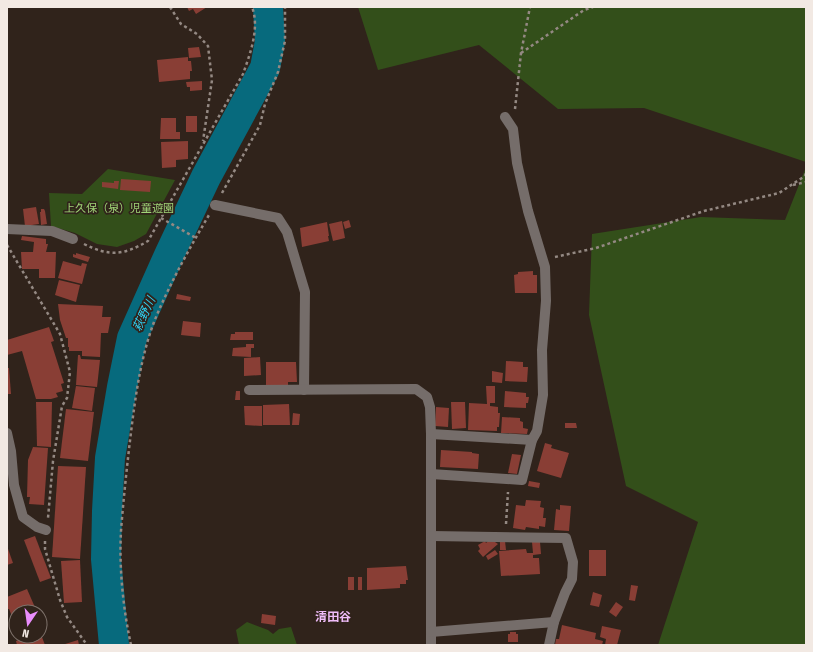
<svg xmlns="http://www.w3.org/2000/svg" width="813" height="652" font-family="'Fira Sans Condensed','Noto Sans JP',sans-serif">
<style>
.green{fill:#334f1a}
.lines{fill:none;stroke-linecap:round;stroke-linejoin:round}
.river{stroke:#076a7d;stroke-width:30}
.building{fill:#893e35}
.path{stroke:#948983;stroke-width:2.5;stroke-dasharray:3 3;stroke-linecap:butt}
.minor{stroke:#756d6a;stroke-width:10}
.labels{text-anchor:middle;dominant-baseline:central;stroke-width:3.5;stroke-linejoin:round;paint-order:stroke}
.park-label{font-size:11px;fill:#a0d577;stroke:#30231b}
.water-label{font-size:12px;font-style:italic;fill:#2fd5f8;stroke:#30231b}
.neighbourhood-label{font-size:12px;font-weight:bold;fill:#efbcf9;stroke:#30231b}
</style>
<rect width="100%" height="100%" fill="#30231b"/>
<g class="green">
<polygon points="358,7 806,7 806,162 644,108 558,109 479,45 378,70"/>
<polygon points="806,167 806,645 658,645 698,522 626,486 589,315 592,234 701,217 785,220"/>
<polygon points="108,169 175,180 146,234 134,241 117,247 97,244 75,233 51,226 49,193 82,194"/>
<polygon points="247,622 268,630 273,634 279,629 291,627 297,645 239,645 236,630"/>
</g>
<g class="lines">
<polyline class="river" points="114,645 106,559 107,511 110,458 122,387 132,338 170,253 206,177 265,68 270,41 268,7"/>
</g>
<g class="building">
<polygon points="187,7 207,7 196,14 193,9 189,11"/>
<polygon points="199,47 201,57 189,58 188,48"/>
<polygon points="188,57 188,61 191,61 192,71 190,71 190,79 159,82 157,60"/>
<polygon points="202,81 202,90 190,91 190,87 187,87 186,82"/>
<rect x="186" y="116" width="11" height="16"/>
<polygon points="161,118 176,118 176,132 180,132 180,139 160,139"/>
<polygon points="188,141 188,159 176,160 176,167 162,168 161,142"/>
<polygon points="121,179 151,181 150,192 120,190"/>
<polygon points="114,181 119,181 118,189 102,187 102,182 114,183"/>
<polygon points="36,207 39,224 25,226 23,209"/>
<polygon points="41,209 44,209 45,211 47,224 41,225 40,212 41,212"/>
<polygon points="349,220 351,227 345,229 343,222"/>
<polygon points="342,221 345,238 333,241 329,224"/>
<polygon points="327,222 329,236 328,236 329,241 302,247 300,228"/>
<polygon points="22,236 46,239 46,244 48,244 46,252 56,252 55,278 39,278 39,269 22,269 21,252 33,252 34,242 21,240"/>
<polygon points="76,253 90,257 88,262 73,257 73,254 76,255"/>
<polygon points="63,261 81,266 82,263 87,264 82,284 58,278"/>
<polygon points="533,271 533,275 537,275 537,293 515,293 514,275 518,274 518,272"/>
<polygon points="59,280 80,285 76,302 55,295"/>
<polygon points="177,294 191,297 190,301 176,299"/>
<polygon points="58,304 103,306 102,317 111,317 108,333 101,333 100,357 82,356 82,351 69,351 69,347 68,347 68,338 66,338 60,320"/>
<polygon points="183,321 201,323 200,337 181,335"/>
<polygon points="49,327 54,341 51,342 64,383 61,384 63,391 56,393 58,397 51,399 36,399 22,351 7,355 7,340"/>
<polygon points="235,332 253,332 253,340 230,340 231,334 235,334"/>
<polygon points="246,344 254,344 254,348 251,348 251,357 232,356 233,348 246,347"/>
<polygon points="78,355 80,355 81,359 100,360 97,387 76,385"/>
<polygon points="260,357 261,375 244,376 244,358"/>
<polygon points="506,361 523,362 523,367 528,367 527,382 505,381"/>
<polygon points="266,362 296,362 297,382 288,382 288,385 266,385"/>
<polygon points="7,368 9,368 11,394 7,394"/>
<polygon points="492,371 503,373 502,383 492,382"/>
<polygon points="76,386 95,388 92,411 72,408"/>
<polygon points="486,386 495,386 495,403 490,403 490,406 498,407 498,413 500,413 499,427 497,427 497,431 468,430 469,403 487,404"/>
<polygon points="236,391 240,391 240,400 235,400"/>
<polygon points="505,391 526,393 526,397 529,397 528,403 526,403 526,408 504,407"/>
<polygon points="36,402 52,402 51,447 37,446"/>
<polygon points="451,402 465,402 466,428 452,429"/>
<polygon points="289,404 290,425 263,425 263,405"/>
<polygon points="244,406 262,406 262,426 245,425"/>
<polygon points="436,407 449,408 448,427 435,426"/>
<polygon points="66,409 94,412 88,461 60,458"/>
<polygon points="293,413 300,414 299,425 292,425"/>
<polygon points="502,417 520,418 520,421 523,422 523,428 528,429 527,434 501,433"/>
<polygon points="565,423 576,423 577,428 565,428"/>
<polygon points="545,443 552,445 551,448 569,453 561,478 537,471"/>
<polygon points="33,447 48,448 44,505 29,504 30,497 27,497 28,460"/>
<polygon points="441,450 472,452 472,453 479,454 478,469 440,467"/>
<polygon points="512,454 521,455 517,474 508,473"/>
<polygon points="58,466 86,467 80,559 52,557"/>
<polygon points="529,481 540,483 539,488 528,486"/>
<polygon points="526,500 541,501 540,507 544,508 543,518 546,518 545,527 539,526 539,529 526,527 525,530 513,528 516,505 525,506"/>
<polygon points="560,505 571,506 569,531 554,530 556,509 560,510"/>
<polygon points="35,536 51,578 40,582 24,540"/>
<polygon points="489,540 495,542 498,544 483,557 478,551 480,549 478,545 485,541 486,543"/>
<polygon points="500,541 505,541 506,550 500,550"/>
<polygon points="532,542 540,542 541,554 533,555 533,558 539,558 540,574 501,576 499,551 526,549 527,553 533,553"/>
<polygon points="7,546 13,563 7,565"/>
<polygon points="495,550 498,554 488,560 486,556"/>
<rect x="589" y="550" width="17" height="26"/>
<polygon points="80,560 82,602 64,603 61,561"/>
<polygon points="406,566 408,580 406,580 406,584 400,584 400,588 367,590 367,568"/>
<rect x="348" y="577" width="6" height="13"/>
<rect x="358" y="577" width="4" height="13"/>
<polygon points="631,585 638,586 635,601 629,600"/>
<polygon points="27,589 37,612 16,612 16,620 14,621 9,609 7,609 7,597"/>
<polygon points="593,592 602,595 599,607 590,605"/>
<polygon points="616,602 623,607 616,617 609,612"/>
<polygon points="262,614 276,616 275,625 261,623"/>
<polygon points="562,625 596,633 595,639 603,641 602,645 555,645 556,639 559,639"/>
<polygon points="602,626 621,630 617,645 605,645 606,639 600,637"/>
<polygon points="40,632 45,645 17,645 16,641 24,638 23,636 40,636"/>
<polygon points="510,632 516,632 516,634 518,634 518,642 508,642 508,634 510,634"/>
<polygon points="78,640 79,645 62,645"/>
</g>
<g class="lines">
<g class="path">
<polyline points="170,7 181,24 197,34 208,46 212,80 203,141"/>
<polyline points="521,53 584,10 593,7"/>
<polyline points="515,109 521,53 530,7"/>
<polyline points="793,185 806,182"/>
<polyline points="222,193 260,125 265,104 278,72 285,41 285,7"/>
<polyline points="161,218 196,238"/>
<path d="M84,244C110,257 124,255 148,241L243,74C250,54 260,28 252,7"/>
<polyline points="7,245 60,334 70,372 67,398 62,406 53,461 48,518"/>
<polyline points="555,257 596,248 704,211 779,193 805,176 806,173"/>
<polyline points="506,524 508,492"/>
<polyline points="45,541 45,549 60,600 67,617 87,645"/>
<path d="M131,645C123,608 119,568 121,531C123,504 126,476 129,449C134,407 139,362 154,322C169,285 189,249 209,215"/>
</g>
<g class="minor">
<polyline points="215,205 278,218 287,232 305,292 304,390"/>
<polyline points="7,229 52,231 73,239"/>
<polyline points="249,390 416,389 427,397 430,407 431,434 431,645"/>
<polyline points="7,433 11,451 14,485 23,517 37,527 46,530"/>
<polyline points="431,434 532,440"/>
<polyline points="431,474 522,480 532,440 537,431 543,395 542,350 546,301 545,267 528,211 517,163 513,129 505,117"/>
<polyline points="432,536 566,538 573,562 572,579 565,593 554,622 549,645"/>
<polyline points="431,632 554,622"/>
</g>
</g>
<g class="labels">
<g class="park-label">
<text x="119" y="208">上久保（泉）児童遊園</text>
</g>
<g class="water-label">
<text transform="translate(144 314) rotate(-65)">萩野川</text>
</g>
<g class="neighbourhood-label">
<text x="333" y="617">清田谷</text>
</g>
</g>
<rect width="813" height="652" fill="none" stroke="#f2e9e3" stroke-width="16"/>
<g transform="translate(28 624) rotate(193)"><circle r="19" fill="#30231b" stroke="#7e726b"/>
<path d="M0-3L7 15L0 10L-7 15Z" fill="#ea8dfd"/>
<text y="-6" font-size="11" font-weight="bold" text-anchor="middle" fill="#f2e9e3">N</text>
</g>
</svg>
